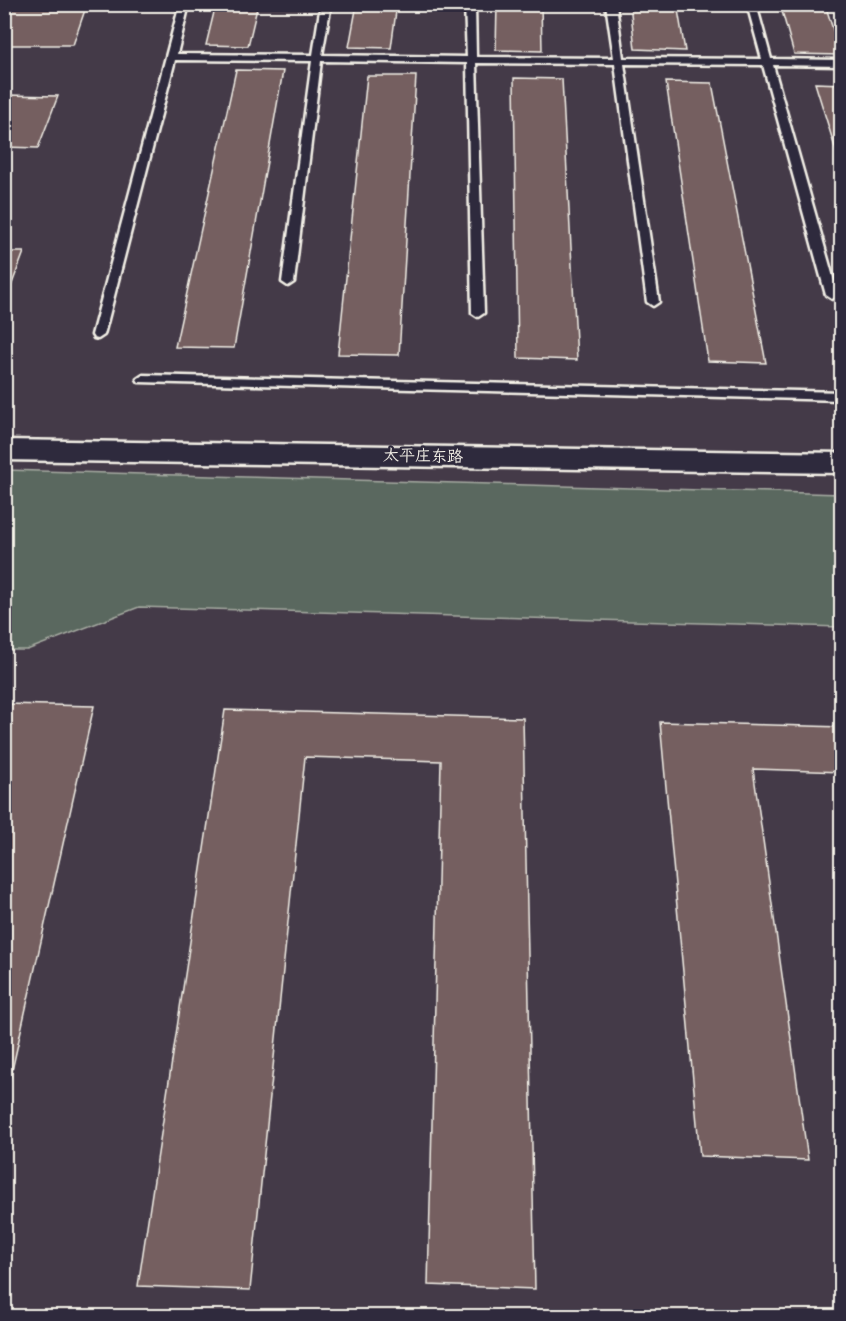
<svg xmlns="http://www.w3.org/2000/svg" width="846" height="1321" font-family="Pangolin,'LXGW WenKai TC',sans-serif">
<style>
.green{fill:#5a685e;stroke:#a7aca3;stroke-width:1.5}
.building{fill:#745f61;stroke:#f4f1e8;stroke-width:1.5}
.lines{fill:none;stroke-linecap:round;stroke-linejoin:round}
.lane-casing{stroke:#f4f1e8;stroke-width:5}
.secondary-casing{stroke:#f4f1e8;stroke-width:5}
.lane{fill:#2f2a3d;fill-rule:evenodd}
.secondary{fill:#2f2a3d;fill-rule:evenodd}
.labels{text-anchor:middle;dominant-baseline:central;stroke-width:4.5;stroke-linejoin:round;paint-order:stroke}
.street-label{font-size:16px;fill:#f4f1e8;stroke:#2f2a3d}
</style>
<rect width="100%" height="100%" fill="#443a48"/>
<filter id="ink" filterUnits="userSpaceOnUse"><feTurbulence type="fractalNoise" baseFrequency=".0167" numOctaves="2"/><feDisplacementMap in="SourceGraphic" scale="12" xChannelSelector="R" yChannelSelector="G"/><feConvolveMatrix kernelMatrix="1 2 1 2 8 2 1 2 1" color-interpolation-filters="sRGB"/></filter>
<g filter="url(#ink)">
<polygon class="green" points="5,470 841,494 841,627 139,607 27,650 5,650"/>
<g class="building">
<polygon points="4,4 87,4 73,45 4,45"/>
<polygon points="216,4 258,4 248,46 206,45"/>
<polygon points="357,4 397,4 391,48 349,47"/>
<polygon points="497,4 541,4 542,51 496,50"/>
<polygon points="630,4 677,4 685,51 635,49"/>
<polygon points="780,4 825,4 841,55 794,54"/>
<polygon points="236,70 283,71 234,348 175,347"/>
<polygon points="367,76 416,76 399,355 338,354"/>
<polygon points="514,78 562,79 577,360 518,358"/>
<polygon points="666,82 712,83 766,363 708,361"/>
<polygon points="815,83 842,84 842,170"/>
<polygon points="4,95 58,96 38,148 4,147"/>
<polygon points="4,252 24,252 4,305"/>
<polygon points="4,704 94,706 4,1106"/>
<polygon points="225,710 523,718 535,1289 428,1285 441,761 305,757 250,1290 138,1286"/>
<polygon points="660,722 842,727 842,772 753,769 808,1160 700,1156"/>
</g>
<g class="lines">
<g class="lane-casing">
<g id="lane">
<polygon points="180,4 189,4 177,54 313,55 321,4 331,4 322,55 467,57 465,4 475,4 476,57 614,58 606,4 616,4 623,58 762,59 747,4 756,4 771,59 842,60 842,66 773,65 838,295 832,299 826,295 763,65 624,64 659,302 653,306 647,302 615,64 476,63 484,313 478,317 472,313 467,63 321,61 294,282 288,286 282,282 312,61 175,60 104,335 98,339 94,338 92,335"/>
<polygon points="143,375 842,392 842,400 139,382 137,379"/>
</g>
</g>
<g class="secondary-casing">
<polygon id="secondary" points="4,440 842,453 842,473 4,460"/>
</g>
<use href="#lane" class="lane"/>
<use href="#secondary" class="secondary"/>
</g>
</g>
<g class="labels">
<g class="street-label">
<text transform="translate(423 456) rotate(1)">太平庄东路</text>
</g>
</g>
<rect width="846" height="1321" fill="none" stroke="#2f2a3d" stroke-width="24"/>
<rect x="12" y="12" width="822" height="1297" fill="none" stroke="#f4f1e8" stroke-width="2" filter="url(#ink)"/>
</svg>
